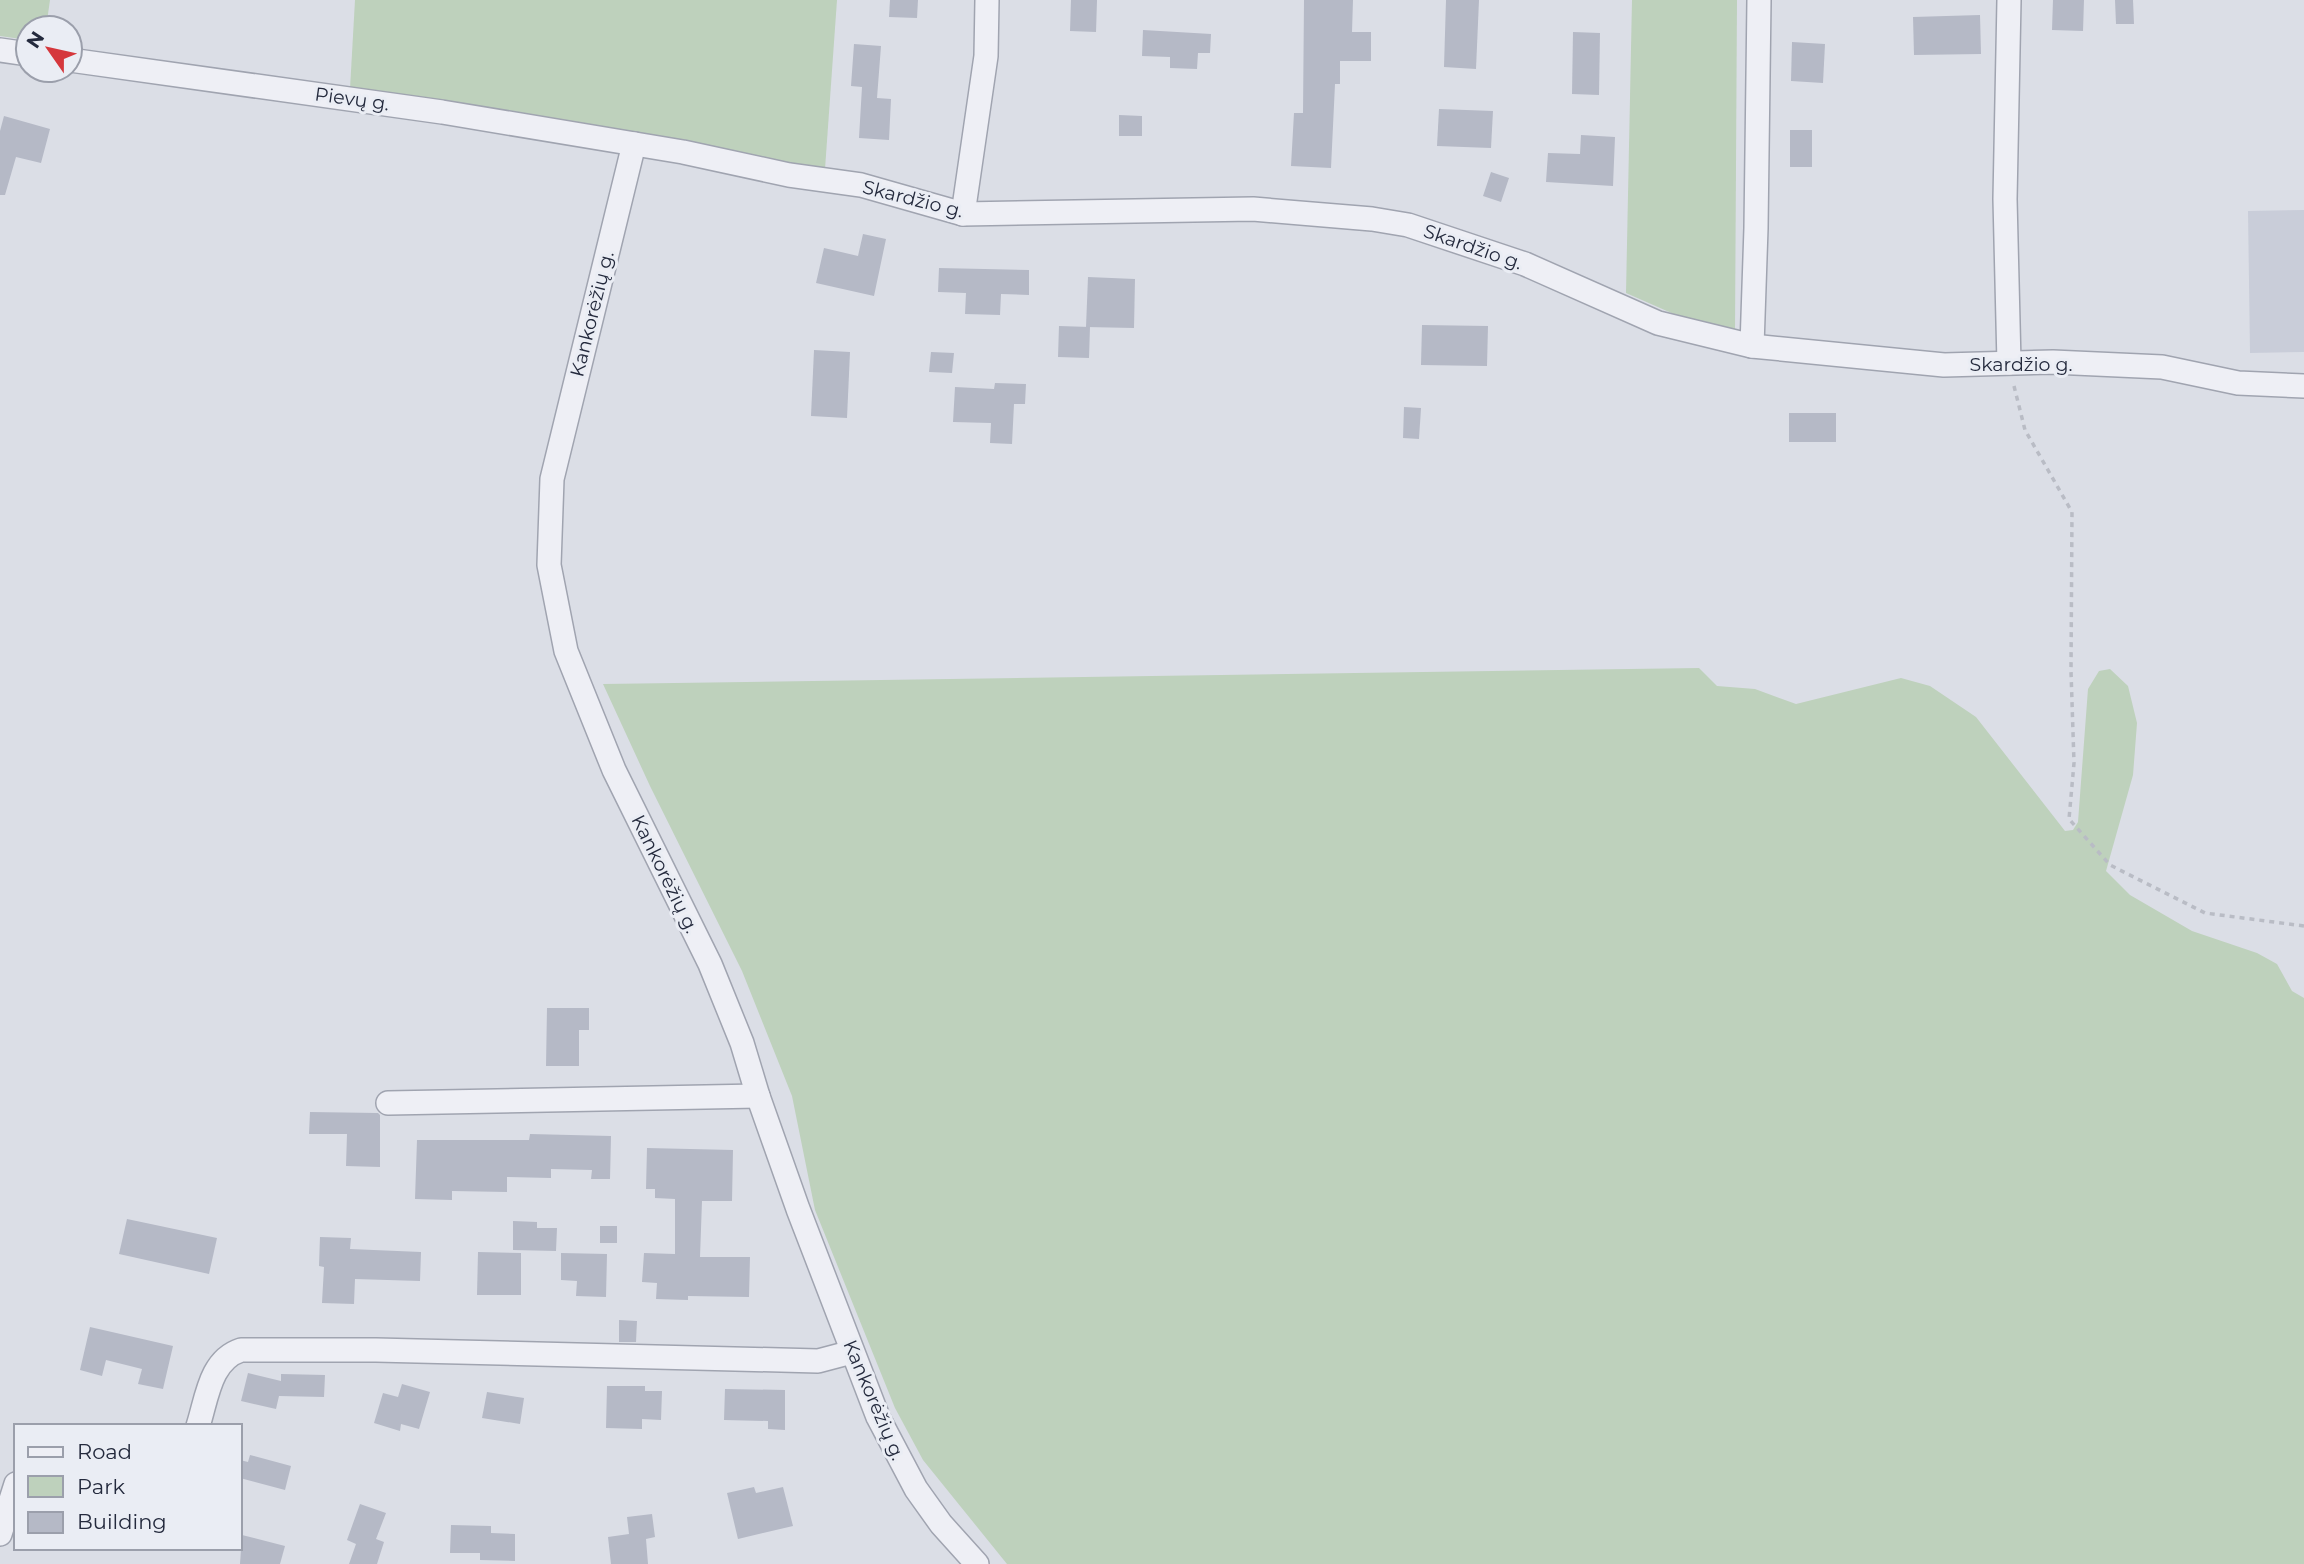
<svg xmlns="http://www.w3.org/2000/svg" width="2304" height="1564" font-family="Montserrat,sans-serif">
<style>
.built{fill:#c9cdd9}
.green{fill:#bed1bc}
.building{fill:#b5b9c6}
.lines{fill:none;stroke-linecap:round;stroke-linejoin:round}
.minor-casing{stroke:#a0a4b0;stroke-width:26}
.path{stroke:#b9bcc5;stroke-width:3.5;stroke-dasharray:5 5;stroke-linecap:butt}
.minor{stroke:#eeeff5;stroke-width:23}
.labels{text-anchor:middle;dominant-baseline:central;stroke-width:6;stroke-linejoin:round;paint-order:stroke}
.street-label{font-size:19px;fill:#242a3d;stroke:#eaedf4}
</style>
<rect width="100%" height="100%" fill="#dbdee6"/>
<polygon class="built" points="2304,210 2304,352 2250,353 2248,211"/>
<g class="green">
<polygon points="0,0 50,0 46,28 28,28 28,40 0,36"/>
<polygon points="355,0 837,0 825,169 350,89"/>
<polygon points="1632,0 1737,0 1735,331 1676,315 1626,293"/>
<polygon points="1699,668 1717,686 1755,689 1796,704 1901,678 1930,686 1976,717 2065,831 2073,830 2078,822 2088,689 2099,671 2110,669 2128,686 2137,723 2133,775 2106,871 2130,895 2192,931 2257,953 2277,964 2292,991 2304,998 2304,1564 1007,1564 923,1460 895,1408 815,1210 792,1096 742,971 650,786 603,684"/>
</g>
<g class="building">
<polygon points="890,0 918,0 917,18 889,17"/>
<polygon points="1071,0 1097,0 1096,32 1070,31"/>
<polygon points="1304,0 1353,0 1352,32 1371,32 1371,61 1340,61 1340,84 1335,84 1331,168 1291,166 1294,113 1303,113"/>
<polygon points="1446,0 1479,0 1476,69 1444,67"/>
<polygon points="2053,0 2084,0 2083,31 2052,30"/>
<polygon points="2115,0 2133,0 2134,24 2116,24"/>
<polygon points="1980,15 1981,54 1914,55 1913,17"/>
<polygon points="1143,30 1211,34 1210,53 1198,53 1197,69 1170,68 1170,57 1142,56"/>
<polygon points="1573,32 1600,33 1599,95 1572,94"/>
<polygon points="1792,42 1825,44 1823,83 1791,81"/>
<polygon points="854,44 881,46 877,98 891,99 889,140 859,138 862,87 851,86"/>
<polygon points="1439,109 1493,111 1491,148 1437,146"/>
<polygon points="1119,115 1142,116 1142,136 1119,136"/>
<polygon points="4,116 50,129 41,163 16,157 5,195 0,195 0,131"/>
<rect x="1790" y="130" width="22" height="37"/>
<polygon points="1581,135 1615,137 1613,186 1546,182 1548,153 1580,154"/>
<polygon points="1491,172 1509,178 1501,202 1483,196"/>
<polygon points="863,234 886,239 874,296 816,283 824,248 858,256"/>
<polygon points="939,268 1029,270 1029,295 1001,294 1000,315 965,314 966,293 938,292"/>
<polygon points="1088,277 1135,279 1134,328 1086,327"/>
<polygon points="1422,325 1488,326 1487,366 1421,365"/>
<polygon points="1059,326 1090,327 1089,358 1058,357"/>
<polygon points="814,350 850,352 847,418 811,416"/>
<polygon points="931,352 954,353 952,373 929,372"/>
<polygon points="995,383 1026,384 1025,404 1014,404 1012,444 990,443 991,423 953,422 955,387 994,389"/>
<polygon points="1404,407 1421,408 1419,439 1403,438"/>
<rect x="1789" y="413" width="47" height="29"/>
<polygon points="547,1008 589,1008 589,1030 579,1030 579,1066 546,1066"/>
<polygon points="310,1112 378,1113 380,1115 380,1167 346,1166 347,1134 309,1134"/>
<polygon points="530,1134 611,1136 610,1179 591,1179 592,1170 551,1169 551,1178 507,1177 507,1192 452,1191 452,1200 415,1199 417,1140 529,1140"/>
<polygon points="647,1148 733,1150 732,1201 702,1201 700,1257 750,1257 749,1297 688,1296 688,1300 656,1299 657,1283 642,1282 644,1253 675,1254 675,1199 655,1198 655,1189 646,1189"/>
<polygon points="127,1219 217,1238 209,1274 119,1254"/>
<polygon points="513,1221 537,1222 537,1228 557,1228 556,1251 513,1250"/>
<rect x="600" y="1226" width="17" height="17"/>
<polygon points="320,1237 351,1238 350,1249 421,1252 420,1281 355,1279 354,1304 322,1303 324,1267 319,1266"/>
<polygon points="478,1252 521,1253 521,1295 477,1295"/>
<polygon points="561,1253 607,1254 606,1297 576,1296 577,1281 561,1280"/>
<polygon points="619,1320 637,1321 636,1342 619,1342"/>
<polygon points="90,1327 173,1346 163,1389 138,1384 142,1369 106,1360 102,1376 80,1370"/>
<polygon points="248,1373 281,1381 281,1374 325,1375 324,1397 279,1396 276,1409 241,1401"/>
<polygon points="402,1384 430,1392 419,1429 401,1424 400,1431 374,1423 383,1393 398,1397"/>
<polygon points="607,1386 645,1386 645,1391 662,1391 661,1420 642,1419 642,1429 606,1428"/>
<polygon points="725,1389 785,1390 785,1430 768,1429 768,1421 724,1420"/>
<polygon points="487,1392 524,1398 520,1424 482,1418"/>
<polygon points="250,1455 291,1466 285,1490 240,1478 240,1460 248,1462"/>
<polygon points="754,1487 756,1493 783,1487 793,1526 738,1539 727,1493"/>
<polygon points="360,1504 386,1513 376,1539 384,1542 377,1564 349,1564 356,1544 347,1540"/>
<polygon points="652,1514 655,1537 646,1539 648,1564 611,1564 608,1537 629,1534 627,1517"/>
<polygon points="451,1525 491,1526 491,1533 515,1534 515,1561 480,1560 480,1553 450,1553"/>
<polygon points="242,1535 285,1546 280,1564 240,1564"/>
</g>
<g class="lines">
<g class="minor-casing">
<g id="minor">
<polyline points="0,50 28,54"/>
<polyline points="70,60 442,112 683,152 789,175 861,185 963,214 1253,209 1372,219 1408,225 1525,264 1658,323 1752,346 1944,365 2053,362 2162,367 2238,383 2304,386"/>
<polyline points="634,144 552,479 549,565 566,651 614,770 710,964 742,1043 758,1096 798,1209 878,1417 916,1489 941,1524 977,1564"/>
<polyline points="963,214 986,56 987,0"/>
<polyline points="1752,346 1756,228 1759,0"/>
<polyline points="2009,363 2005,199 2009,0"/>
<polyline points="388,1103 758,1096"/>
<path d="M198,1426C207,1398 210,1360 241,1350H376L818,1361L852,1352"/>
<polyline points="0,1534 16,1484"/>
</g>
</g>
<polyline class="path" points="2014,386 2025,430 2072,512 2071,671 2074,763 2069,819 2110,865 2205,913 2304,926"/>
<use href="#minor" class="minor"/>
</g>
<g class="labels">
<g class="street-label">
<text transform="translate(352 99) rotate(8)">Pievų g.</text>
<text transform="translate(913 199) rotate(14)">Skardžio g.</text>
<text transform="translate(1473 247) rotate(19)">Skardžio g.</text>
<text transform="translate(592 314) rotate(-76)">Kankorėžių g.</text>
<text x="2021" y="364">Skardžio g.</text>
<text transform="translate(665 874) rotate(64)">Kankorėžių g.</text>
<text transform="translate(874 1400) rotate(67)">Kankorėžių g.</text>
</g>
</g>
<rect x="14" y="1424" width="228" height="126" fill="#eaedf4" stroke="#9b9fab" stroke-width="2"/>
<rect x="28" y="1447" width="35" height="10" fill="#eeeff5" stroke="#9b9fab" stroke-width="2"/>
<text x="77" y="1459" font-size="21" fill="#242a3d">Road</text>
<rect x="28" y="1476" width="35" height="21" fill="#bed1bc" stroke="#9b9fab" stroke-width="2"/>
<text x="77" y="1494" font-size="21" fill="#242a3d">Park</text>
<rect x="28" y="1512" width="35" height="21" fill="#b5b9c6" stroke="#9b9fab" stroke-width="2"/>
<text x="77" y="1529" font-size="21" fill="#242a3d">Building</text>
<g transform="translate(49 49) rotate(304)"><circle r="33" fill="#eaedf4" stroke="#9b9fab" stroke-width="2"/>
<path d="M0-5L12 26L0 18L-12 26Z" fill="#d5373c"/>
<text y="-10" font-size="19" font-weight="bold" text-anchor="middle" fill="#242a3d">N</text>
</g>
</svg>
